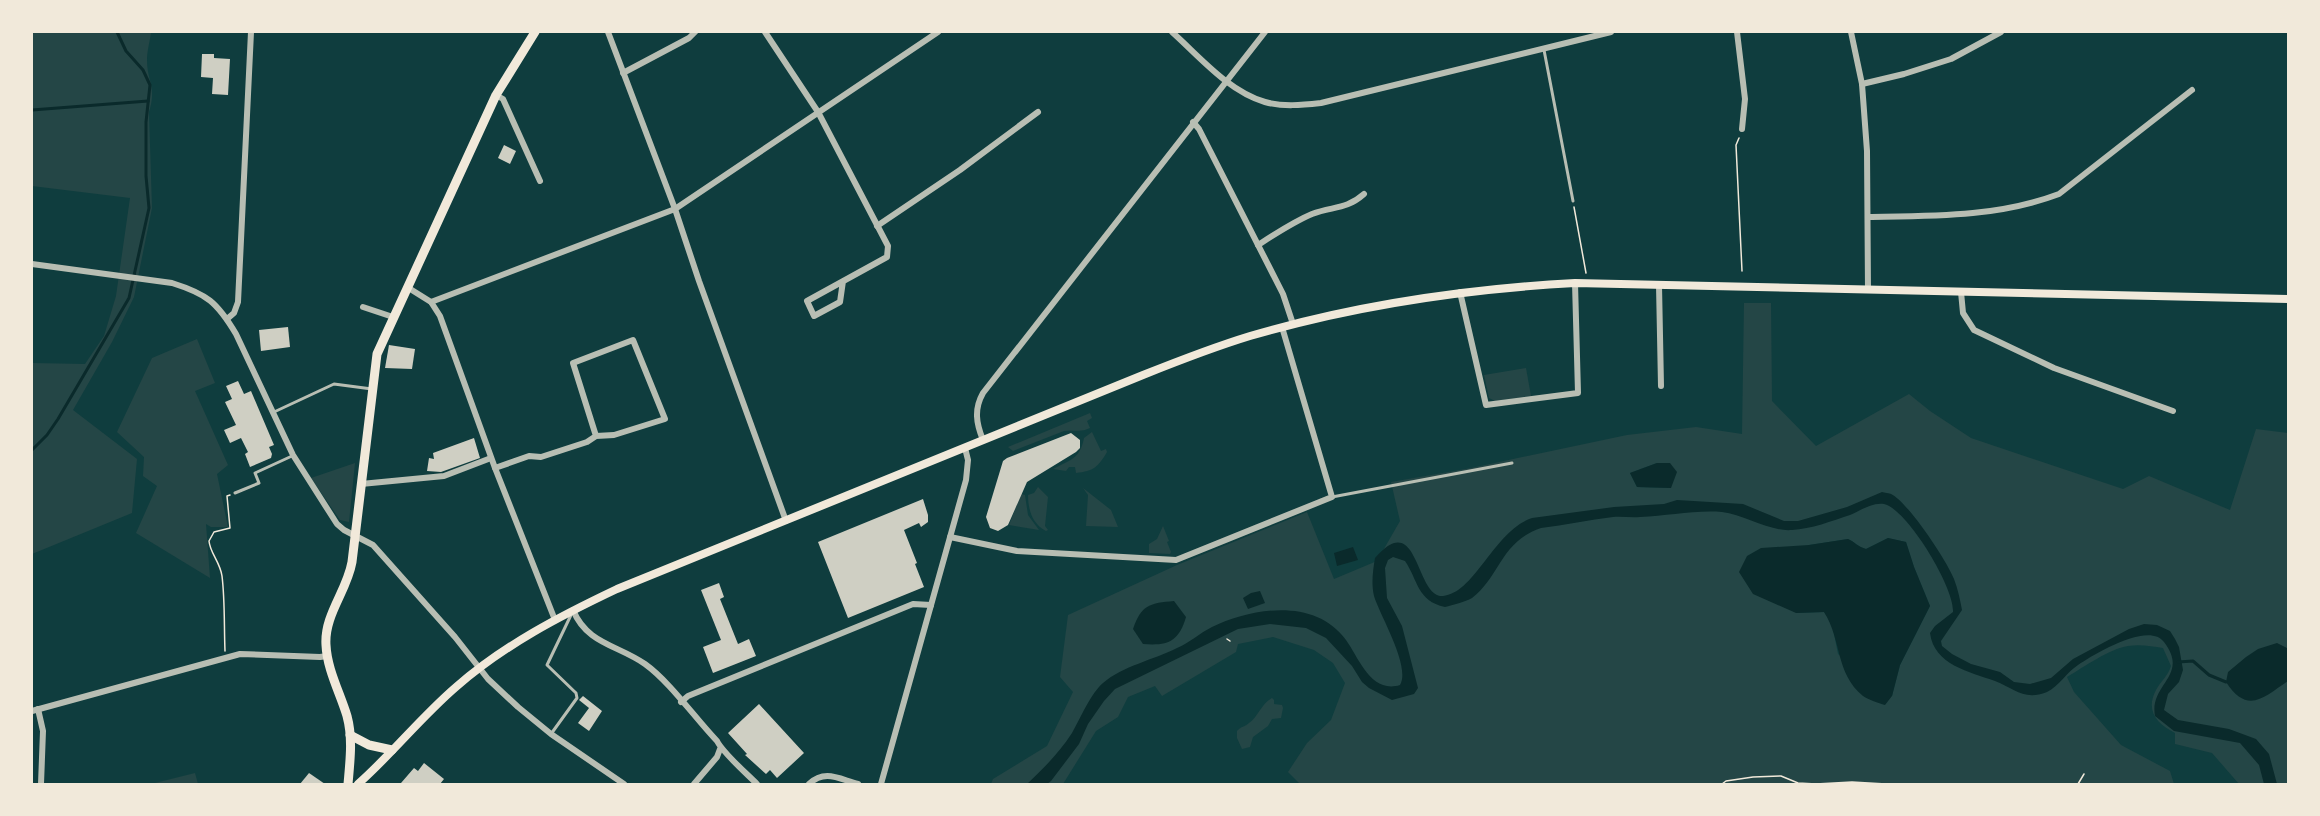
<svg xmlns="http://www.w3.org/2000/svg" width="2320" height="816" font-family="'Alegreya Sans',sans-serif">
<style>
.green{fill:#244646;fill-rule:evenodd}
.water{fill:#0a2a2b}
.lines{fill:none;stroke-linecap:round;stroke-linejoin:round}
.stream{stroke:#0a2a2b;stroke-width:3}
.building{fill:#cfcfc3}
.path{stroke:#f1e9da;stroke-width:1.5}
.service{stroke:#b8beb3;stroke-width:3}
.minor{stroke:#b8beb3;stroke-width:6}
.secondary{stroke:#f1e9da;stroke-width:8}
.primary{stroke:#f1e9da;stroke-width:9}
</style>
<rect width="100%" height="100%" fill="#0f3d3e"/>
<g class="green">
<path d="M32,32H151C150,41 147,51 147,60C147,82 157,86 149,112L152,208L134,297L112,342L73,410L137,459L132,513L32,554V363L85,364L104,336L116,296L130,198L32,186Z"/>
<path d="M1744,303H1771L1772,401L1816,446L1909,394L1930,411L1971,438L2123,489L2149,476L2230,510L2256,429L2288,433V784H2239L2212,753L2175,744V733C2157,724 2145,711 2156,690C2161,681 2168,676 2171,666L2163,648C2152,646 2139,644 2128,646C2109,649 2084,667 2067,677L2074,692L2121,745L2170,771L2174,784H1300L1288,772L1307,743L1331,720L1345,683L1333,663L1314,650L1273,637L1238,644L1236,652L1162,696L1155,686L1128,697L1118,717L1096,731L1063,784H991L993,779L1047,746L1073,692L1060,677L1068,615L1177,565L1307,512L1334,579L1377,561L1400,521L1391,482L1471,468L1627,435L1696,427L1742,434ZM1657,463L1671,488L1637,487L1630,473ZM1888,538L1906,542L1914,567L1930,606L1900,665L1892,696L1838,654L1832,624L1824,612L1796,613L1809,545L1848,539C1855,542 1858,547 1866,549Z"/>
<polygon points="197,339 215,383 195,391 228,465 217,474 228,527 211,527 206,524 210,578 136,533 157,486 143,476 144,457 117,432 152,358"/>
<polygon points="1526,368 1531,396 1495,401 1489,398 1484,375"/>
<path d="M1090,413L1092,418L1087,421L1090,428C1080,433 1074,429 1064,431L1013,451L1008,447Z"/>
<path d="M1092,432L1101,451L1106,449L1107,452C1098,467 1094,471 1076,473L1075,467H1069L1066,471L1053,469C1070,460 1080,459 1084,438Z"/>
<polygon points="355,463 349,522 340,520 311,478"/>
<path d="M1038,487L1048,497L1045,526L1048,530L1046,531C1032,524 1028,509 1028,495L1034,493Z"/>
<polygon points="1083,488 1111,510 1118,527 1086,526 1088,495"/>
<polygon points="1021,494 1025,495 1028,515 1039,530 1009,525"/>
<polygon points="1163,526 1169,541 1167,542 1171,552 1170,554 1149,553 1149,544 1157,539"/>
<path d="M1272,698L1274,700V704L1282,705L1283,708L1281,718L1272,719L1268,726L1253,737L1250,747L1242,749L1237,738V731C1241,726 1245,727 1249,723C1258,717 1261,704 1272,698Z"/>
<polygon points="195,773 198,784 151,784"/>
</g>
<g class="water">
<polygon points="1657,463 1670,463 1677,472 1671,488 1637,487 1630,473"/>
<path d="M1882,492C1884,493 1890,493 1891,494C1908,502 1947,561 1954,579C1958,589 1960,600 1962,610L1941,641L1942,646L1952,654L1971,664L2000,672L2014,682L2030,684L2051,678L2073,659L2129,629L2144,624L2157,625L2170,631L2175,639L2179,647L2183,670L2179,682L2168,694L2164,710L2178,720L2229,729L2256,739L2269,754L2277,784H2264L2259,765L2240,743L2174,731L2155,716C2149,684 2190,676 2164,642C2149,621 2094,654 2078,665C2067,672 2059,686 2047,692C2024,701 2015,689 1995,681C1970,672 1934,665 1930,633L1935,626L1953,612C1955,588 1907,509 1884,504C1872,502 1860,511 1850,515C1832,521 1811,529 1792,530C1771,532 1745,515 1722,512C1694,510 1668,516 1640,517C1631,518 1622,516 1613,517C1589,520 1565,525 1541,528C1500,542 1500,577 1472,598C1465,602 1453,605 1445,607C1417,601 1418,580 1405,561L1393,557L1388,560L1385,568L1387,598L1402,626L1418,688L1414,694L1392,700L1369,688L1362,682L1352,666L1326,638L1306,628L1270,624L1238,629L1115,689L1104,701L1088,724L1079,744L1051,781L1047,784H1027C1044,768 1059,753 1072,733C1080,719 1091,693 1103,683C1123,666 1153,660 1177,648C1189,643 1200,633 1212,627C1252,608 1315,597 1346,640C1359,658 1371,694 1400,685C1411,666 1380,616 1374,596C1371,583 1373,570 1375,558C1419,507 1415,598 1443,596C1475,593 1494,531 1532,518L1614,507L1664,504L1677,500L1743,504L1784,521H1798L1847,507Z"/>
<path d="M1888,538L1906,542L1914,567L1930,606L1900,665L1892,696L1885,705C1878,703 1869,700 1863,696C1835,673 1842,640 1824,612L1796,613L1753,594L1739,572L1747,556L1761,548L1809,545L1848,539C1855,542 1858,547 1866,549Z"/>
<polygon points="1353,547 1358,560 1337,566 1334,553"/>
<polygon points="1260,591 1265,603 1248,609 1243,598 1251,593"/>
<path d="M1174,601L1186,617C1179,642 1167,646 1143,644L1133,629C1141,605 1150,603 1174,601Z"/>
<path d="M2277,643L2287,648L2288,651V681C2265,696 2248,716 2226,682L2228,672L2246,657L2258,649Z"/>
</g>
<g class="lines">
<g class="stream">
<polyline points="32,110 148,101"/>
<polyline points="32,450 47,435 58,419 129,298 149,208 146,176 146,122 150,85 143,70 126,51 117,32"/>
<polyline points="2178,662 2193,661 2209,675 2226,682"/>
</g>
</g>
<g class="building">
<polygon points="202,54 214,54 214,58 230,59 228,95 212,94 213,78 201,77"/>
<polygon points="504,145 516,151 510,164 498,158"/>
<polygon points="288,327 290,347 261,351 259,330"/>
<polygon points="389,345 415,349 412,369 385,368"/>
<polygon points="238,381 244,394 251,391 274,445 269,447 272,454 271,458 250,467 245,454 248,452 241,438 230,443 224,430 236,425 225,402 232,399 226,386"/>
<polygon points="1071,433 1080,440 1080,448 1076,452 1027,482 1008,525 998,531 990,528 986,517 1003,461 1007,458"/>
<polygon points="474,438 480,458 441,472 427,471 429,458 434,459 433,453"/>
<polygon points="923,499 928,515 928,522 921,527 919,523 904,530 917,563 915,564 924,587 848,618 818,542"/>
<polygon points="719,583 724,597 720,599 738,644 749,639 756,656 713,673 703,647 721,640 701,590"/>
<polygon points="583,696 602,711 589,731 578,723 589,708 579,700"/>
<polygon points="759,704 804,753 777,778 770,770 766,774 745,755 747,754 728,733"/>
<polygon points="424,763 444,779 440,784 401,783 414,768 418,771"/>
<polygon points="309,773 325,784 300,784"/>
</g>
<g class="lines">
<g class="path">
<polyline points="1739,138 1736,145 1742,271"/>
<polyline points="1574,207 1586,273"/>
<polyline points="1227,639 1230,641"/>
<path d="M225,651C224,626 225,600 222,576C220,562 210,553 209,541L214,532L230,528L227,496L230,495"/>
<polyline points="1722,784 1726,781 1753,777 1781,776 1798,783 1816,784 1852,782 1886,784"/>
<polyline points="2078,784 2084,774"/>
</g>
<g class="service">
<polyline points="1544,50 1573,201"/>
<polyline points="274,412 334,384 372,389"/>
<polyline points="235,493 259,483 255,473 292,456"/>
<polyline points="1332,497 1512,463"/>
<polyline points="551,734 577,698 576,693 547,665 571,615"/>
</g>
<g class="minor">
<polyline points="608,32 675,209 699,281 786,521"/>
<polyline points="765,32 818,112 888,246 887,257 807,301 814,316 840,302 843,281"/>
<path d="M1172,32C1200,57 1228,91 1265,102C1283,107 1302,105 1321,103L1611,32"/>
<polyline points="1737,32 1745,99 1742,129"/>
<polyline points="1851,32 1862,84 1867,151 1868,290"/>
<polyline points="623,73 689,38 695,32"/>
<polyline points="1862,84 1904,74 1951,59 2001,32"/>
<polyline points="496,95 503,99 540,181"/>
<polyline points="1193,122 1199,129 1283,294 1293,324"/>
<path d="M1869,217C1934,216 1998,217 2059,194L2192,90"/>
<polyline points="877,226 960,170 1038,112"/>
<path d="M1258,245C1275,234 1293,222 1312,214C1333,206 1346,210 1364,194"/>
<path d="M32,264L172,283C207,294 217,302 236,334L293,455L337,524L344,530L373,545L455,637L488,679L518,707L551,734L624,784"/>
<polyline points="1659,285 1661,386"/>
<polyline points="407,287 431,302 440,316 495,468 555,620"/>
<polyline points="1460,292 1486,405 1578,393 1575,283"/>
<polyline points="1961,292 1963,313 1974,330 2054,368 2173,411"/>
<polyline points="431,302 675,209 938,32"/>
<polyline points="363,307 393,317"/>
<polyline points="227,319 234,313 238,302 251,32"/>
<path d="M983,440C976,423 974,409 983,393L1265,32"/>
<polyline points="495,468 529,456 541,457 587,442 596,436 614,435 665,419 633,340 573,363 596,436"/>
<polyline points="361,484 444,476 491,458"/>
<polyline points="950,537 1017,551 1176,560 1332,497 1282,327"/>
<path d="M573,610C587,644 618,645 645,664C670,682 695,718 717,741C723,753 746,773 757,784"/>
<polyline points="681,702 688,696 913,604 931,605"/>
<polyline points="38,709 43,731 41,784"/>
<polyline points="32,711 240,654 320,657 327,656"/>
<polyline points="694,784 717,757 720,749"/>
<path d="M809,784C825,769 839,779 858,784"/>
<polyline points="881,784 966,480 968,460 965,448"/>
</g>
<path class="secondary" d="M358,784C392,754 421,717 456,687C504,645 560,616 617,589L1143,375C1178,361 1214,347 1250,336C1356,305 1465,289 1575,283L2288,299"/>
<g class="primary">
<polyline points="350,735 369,745 392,750"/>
<path d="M348,784C350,761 353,738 347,716C340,693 327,669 326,645C324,615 347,591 352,562L377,354L496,95L535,32"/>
</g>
</g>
<rect width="2320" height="816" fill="none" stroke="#f1e9da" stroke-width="66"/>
</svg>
